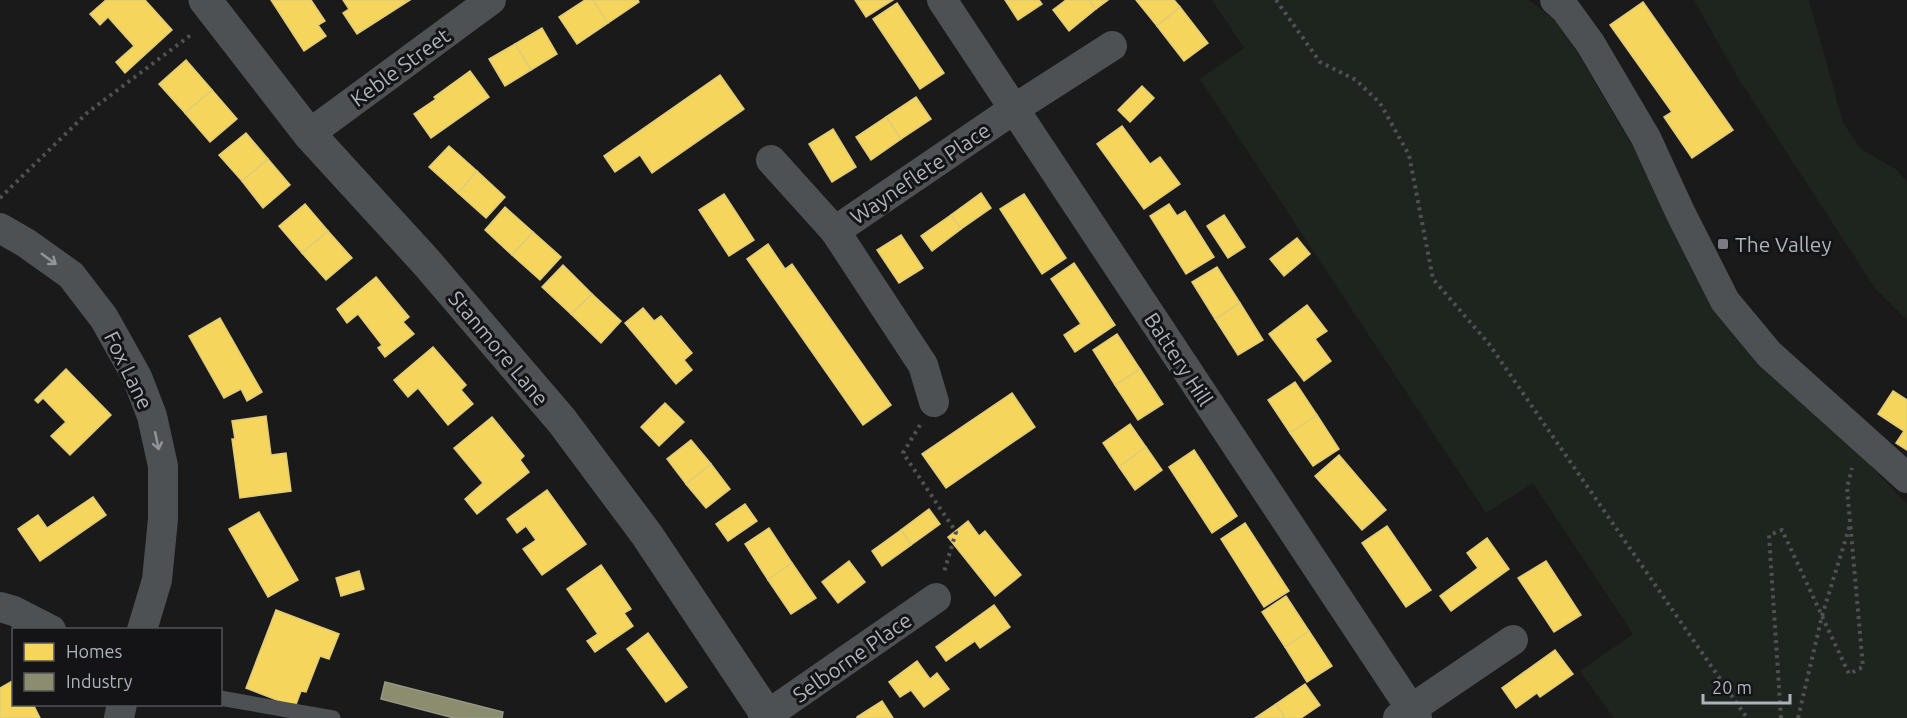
<svg xmlns="http://www.w3.org/2000/svg" width="1907" height="718" font-family="Ubuntu,sans-serif">
<style>
.green{fill:#1e251e}
.homes{fill:#f6d55c;stroke:#e0cb78;stroke-width:1.5}
.industry{fill:#8c8c6e;stroke:#969885;stroke-width:1.5}
.lines{fill:none;stroke-linecap:round;stroke-linejoin:round}
.path{stroke:#505155;stroke-width:4;stroke-dasharray:3 4.5;stroke-linecap:butt}
.service{stroke:#4e5153;stroke-width:15}
.minor{stroke:#4e5153;stroke-width:30}
.tertiary{stroke:#4e5153;stroke-width:33}
.oneway{stroke:#90969c}
.poi-dot{fill:#797d83;stroke:#141416;stroke-width:2}
.labels{text-anchor:middle;dominant-baseline:central;stroke-width:6;stroke-linejoin:round;paint-order:stroke}
.street-label{font-size:21px;fill:#acb3bb;stroke:#141416}
.poi-label{font-size:21px;fill:#acb3bb;stroke:#141416;text-anchor:start}
</style>
<rect width="100%" height="100%" fill="#1a1a1a"/>
<g class="green">
<polygon points="1212,0 1529,0 1561,25 1650,176 1671,220 1865,460 1907,504 1907,718 1614,718 1580,671 1633,634 1533,483 1486,513 1200,79 1244,48"/>
<polygon points="1694,0 1809,0 1843,123 1861,149 1897,170 1907,182 1907,320 1875,288 1737,76"/>
</g>
<g class="homes">
<polygon points="106,0 145,0 172,30 125,73 116,62 134,46 108,17 100,25 90,14"/>
<polygon points="271,0 311,0 325,21 318,25 326,36 304,51"/>
<polygon points="343,0 410,0 357,34 343,13 349,9"/>
<polygon points="585,0 593,0 608,23 577,44 559,17"/>
<polygon points="593,0 638,0 639,2 608,23"/>
<polygon points="855,0 893,0 866,17"/>
<polygon points="1005,0 1039,0 1042,4 1018,20"/>
<polygon points="1066,0 1089,0 1096,9 1069,31 1053,10"/>
<polygon points="1089,0 1108,0 1096,9"/>
<polygon points="1136,0 1174,0 1180,7 1157,26"/>
<polygon points="1643,2 1733,130 1692,158 1664,117 1672,112 1610,25"/>
<polygon points="897,3 944,73 920,89 873,19"/>
<polygon points="1180,7 1208,43 1184,61 1157,26"/>
<polygon points="542,28 557,54 531,70 515,44"/>
<polygon points="515,44 531,70 505,86 489,59"/>
<polygon points="186,60 212,90 185,113 159,84"/>
<polygon points="470,71 489,97 431,138 414,114 436,99 434,97"/>
<polygon points="720,75 744,109 652,173 640,155 615,172 604,156"/>
<polygon points="1142,86 1154,98 1130,122 1118,110"/>
<polygon points="212,90 237,119 210,142 185,113"/>
<polygon points="916,97 931,119 901,139 886,117"/>
<polygon points="886,117 901,139 871,160 856,137"/>
<polygon points="1122,126 1150,164 1160,157 1180,184 1144,209 1097,144"/>
<polygon points="833,129 856,167 832,182 809,144"/>
<polygon points="246,133 268,159 242,181 219,155"/>
<polygon points="449,146 477,171 458,193 429,167"/>
<polygon points="268,159 290,185 263,208 242,181"/>
<polygon points="477,171 505,197 486,218 458,193"/>
<polygon points="981,193 991,208 961,229 951,215"/>
<polygon points="724,194 754,240 729,256 699,210"/>
<polygon points="1024,194 1066,258 1042,274 1000,209"/>
<polygon points="305,204 328,231 302,253 279,226"/>
<polygon points="1169,204 1177,216 1185,211 1214,257 1186,274 1150,216"/>
<polygon points="505,207 533,232 512,255 485,230"/>
<polygon points="951,215 961,229 932,251 921,236"/>
<polygon points="1224,215 1245,247 1228,258 1207,226"/>
<polygon points="328,231 352,258 326,280 302,253"/>
<polygon points="533,232 561,257 540,280 512,255"/>
<polygon points="901,235 923,268 899,283 877,250"/>
<polygon points="1297,238 1310,254 1284,276 1270,259"/>
<polygon points="768,244 785,269 792,264 891,405 863,425 747,259"/>
<polygon points="1074,263 1115,325 1075,352 1064,335 1081,324 1051,279"/>
<polygon points="563,265 592,294 571,314 542,287"/>
<polygon points="1217,267 1240,303 1215,319 1192,282"/>
<polygon points="376,277 409,317 403,322 414,334 385,357 378,348 382,345 358,314 347,323 337,309"/>
<polygon points="592,294 621,321 601,343 571,314"/>
<polygon points="1240,303 1263,340 1238,355 1215,319"/>
<polygon points="1307,305 1327,331 1315,339 1331,361 1304,381 1269,334"/>
<polygon points="643,308 654,321 661,316 692,353 684,360 692,370 676,384 625,323"/>
<polygon points="220,318 262,392 247,401 241,389 224,398 189,336"/>
<polygon points="1117,334 1140,369 1115,385 1093,350"/>
<polygon points="433,347 466,385 461,390 473,404 448,425 418,388 408,397 394,380"/>
<polygon points="66,369 111,415 70,455 51,436 66,422 43,398 38,403 35,400"/>
<polygon points="1140,369 1163,404 1138,420 1115,385"/>
<polygon points="1295,382 1317,415 1290,433 1268,400"/>
<polygon points="1893,391 1907,400 1907,450 1896,443 1904,431 1878,414"/>
<polygon points="1012,393 1035,427 946,488 922,454"/>
<polygon points="665,403 684,422 659,446 641,427"/>
<polygon points="1317,415 1339,449 1313,466 1290,433"/>
<polygon points="266,416 271,455 286,453 291,491 240,498 232,439 235,439 232,421"/>
<polygon points="492,417 524,456 520,460 529,472 477,514 465,499 483,483 454,448"/>
<polygon points="1130,424 1146,447 1119,467 1103,443"/>
<polygon points="691,440 711,464 686,484 667,459"/>
<polygon points="1146,447 1162,470 1135,490 1119,467"/>
<polygon points="1194,450 1237,516 1212,533 1169,467"/>
<polygon points="1339,455 1386,510 1362,530 1315,476"/>
<polygon points="711,464 730,489 706,508 686,484"/>
<polygon points="547,490 586,544 542,575 523,549 536,540 526,526 517,533 507,519"/>
<polygon points="93,497 106,515 40,561 18,529 38,515 47,528"/>
<polygon points="745,504 757,521 728,541 716,524"/>
<polygon points="929,509 940,524 911,545 901,530"/>
<polygon points="259,512 298,580 268,597 229,529"/>
<polygon points="968,521 979,536 985,531 1021,575 995,596 948,537"/>
<polygon points="1245,523 1289,591 1264,607 1221,539"/>
<polygon points="1387,526 1431,590 1406,607 1362,543"/>
<polygon points="769,528 792,563 768,580 745,544"/>
<polygon points="901,530 911,545 882,566 872,551"/>
<polygon points="1487,538 1509,569 1451,611 1440,596 1478,568 1467,553"/>
<polygon points="849,561 865,582 838,603 822,582"/>
<polygon points="1546,561 1581,615 1554,632 1518,578"/>
<polygon points="792,563 816,598 791,614 768,580"/>
<polygon points="601,565 631,609 624,613 633,626 595,652 587,641 598,634 567,589"/>
<polygon points="359,571 364,589 341,596 336,578"/>
<polygon points="1286,596 1309,631 1285,647 1262,612"/>
<polygon points="994,605 1010,627 980,648 975,641 946,661 936,647"/>
<polygon points="276,610 339,634 329,659 320,656 306,692 301,691 295,707 246,688"/>
<polygon points="1309,631 1332,666 1307,682 1285,647"/>
<polygon points="648,633 687,687 666,702 627,649"/>
<polygon points="1555,650 1573,674 1540,697 1537,693 1516,708 1502,688"/>
<polygon points="917,661 930,679 937,673 949,689 924,707 911,690 900,697 889,682"/>
<polygon points="14,680 14,704 33,704 40,718 0,718 0,688"/>
<polygon points="1305,684 1320,705 1301,718 1285,718 1276,704"/>
<polygon points="882,701 893,718 857,718 857,717"/>
<polygon points="1276,704 1285,718 1255,718"/>
</g>
<polygon class="industry" points="385,682 503,712 502,718 454,718 381,699"/>
<g class="lines">
<g class="path">
<polyline points="1276,0 1320,62 1356,80 1380,103 1409,155 1433,279 1489,344 1747,718"/>
<polyline points="0,198 87,113 192,34"/>
<polyline points="920,425 903,453 956,532 944,572"/>
<polyline points="1781,718 1769,535 1782,530 1849,674 1863,667 1847,488 1852,468"/>
<polyline points="1798,718 1822,616 1850,525"/>
</g>
<polyline class="service" points="220,698 333,718"/>
<g class="minor">
<polyline points="942,0 1417,718"/>
<polyline points="1555,0 1566,10 1590,43 1646,138 1680,212 1725,301 1769,354 1907,478"/>
<polyline points="309,134 491,0"/>
<polyline points="771,160 835,231"/>
<polyline points="0,228 26,243 71,275 104,318 137,377 152,416 163,466 163,519 157,580 142,630"/>
<polyline points="934,402 923,365 835,231 1014,109 1112,46"/>
<polyline points="0,607 14,611 51,630"/>
<polyline points="119,718 122,704"/>
<polyline points="763,718 936,598"/>
<polyline points="1398,718 1513,640"/>
</g>
<polyline class="tertiary" points="205,0 309,134 427,263 562,421 647,535 769,718"/>
</g>
<defs><path id="oneway-shaft" d="M-6 0H5M1.5-3L5.5 0L1.5 3" fill="none" stroke-width="1.6" stroke-linecap="round" stroke-linejoin="round" transform="scale(1.5)"/></defs>
<g class="oneway">
<use href="#oneway-shaft" transform="translate(49 259) rotate(36)"/>
<use href="#oneway-shaft" transform="translate(157 441) rotate(78)"/>
</g>
<rect class="poi-dot" x="1717" y="238" width="12" height="12" rx="3"/>
<g class="labels">
<g class="street-label">
<text transform="translate(400 67) rotate(-36)">Keble Street</text>
<text transform="translate(920 173) rotate(-34)">Wayneflete Place</text>
<text transform="translate(499 348) rotate(50)">Stanmore Lane</text>
<text transform="translate(1179 359) rotate(57)">Battery Hill</text>
<text transform="translate(129 370) rotate(64)">Fox Lane</text>
<text transform="translate(852 657) rotate(-35)">Selborne Place</text>
</g>
<g class="poi-label">
<text x="1735" y="244">The Valley</text>
</g>
</g>
<rect x="12" y="628" width="210" height="78" fill="#141416" stroke="#515458" stroke-width="1.5"/>
<rect x="24" y="643" width="30" height="18" fill="#f6d55c" stroke="#515458" stroke-width="1.5"/>
<text x="66" y="658" font-size="18" fill="#acb3bb">Homes</text>
<rect x="24" y="673" width="30" height="18" fill="#8c8c6e" stroke="#515458" stroke-width="1.5"/>
<text x="66" y="688" font-size="18" fill="#acb3bb">Industry</text>
<path d="M1703 694v9h87v-9" fill="none" stroke="#acb3bb" stroke-width="3"/>
<text x="1712" y="694" font-size="18" fill="#acb3bb" stroke="#141416" stroke-width="4.5" paint-order="stroke">20 m</text>
</svg>
